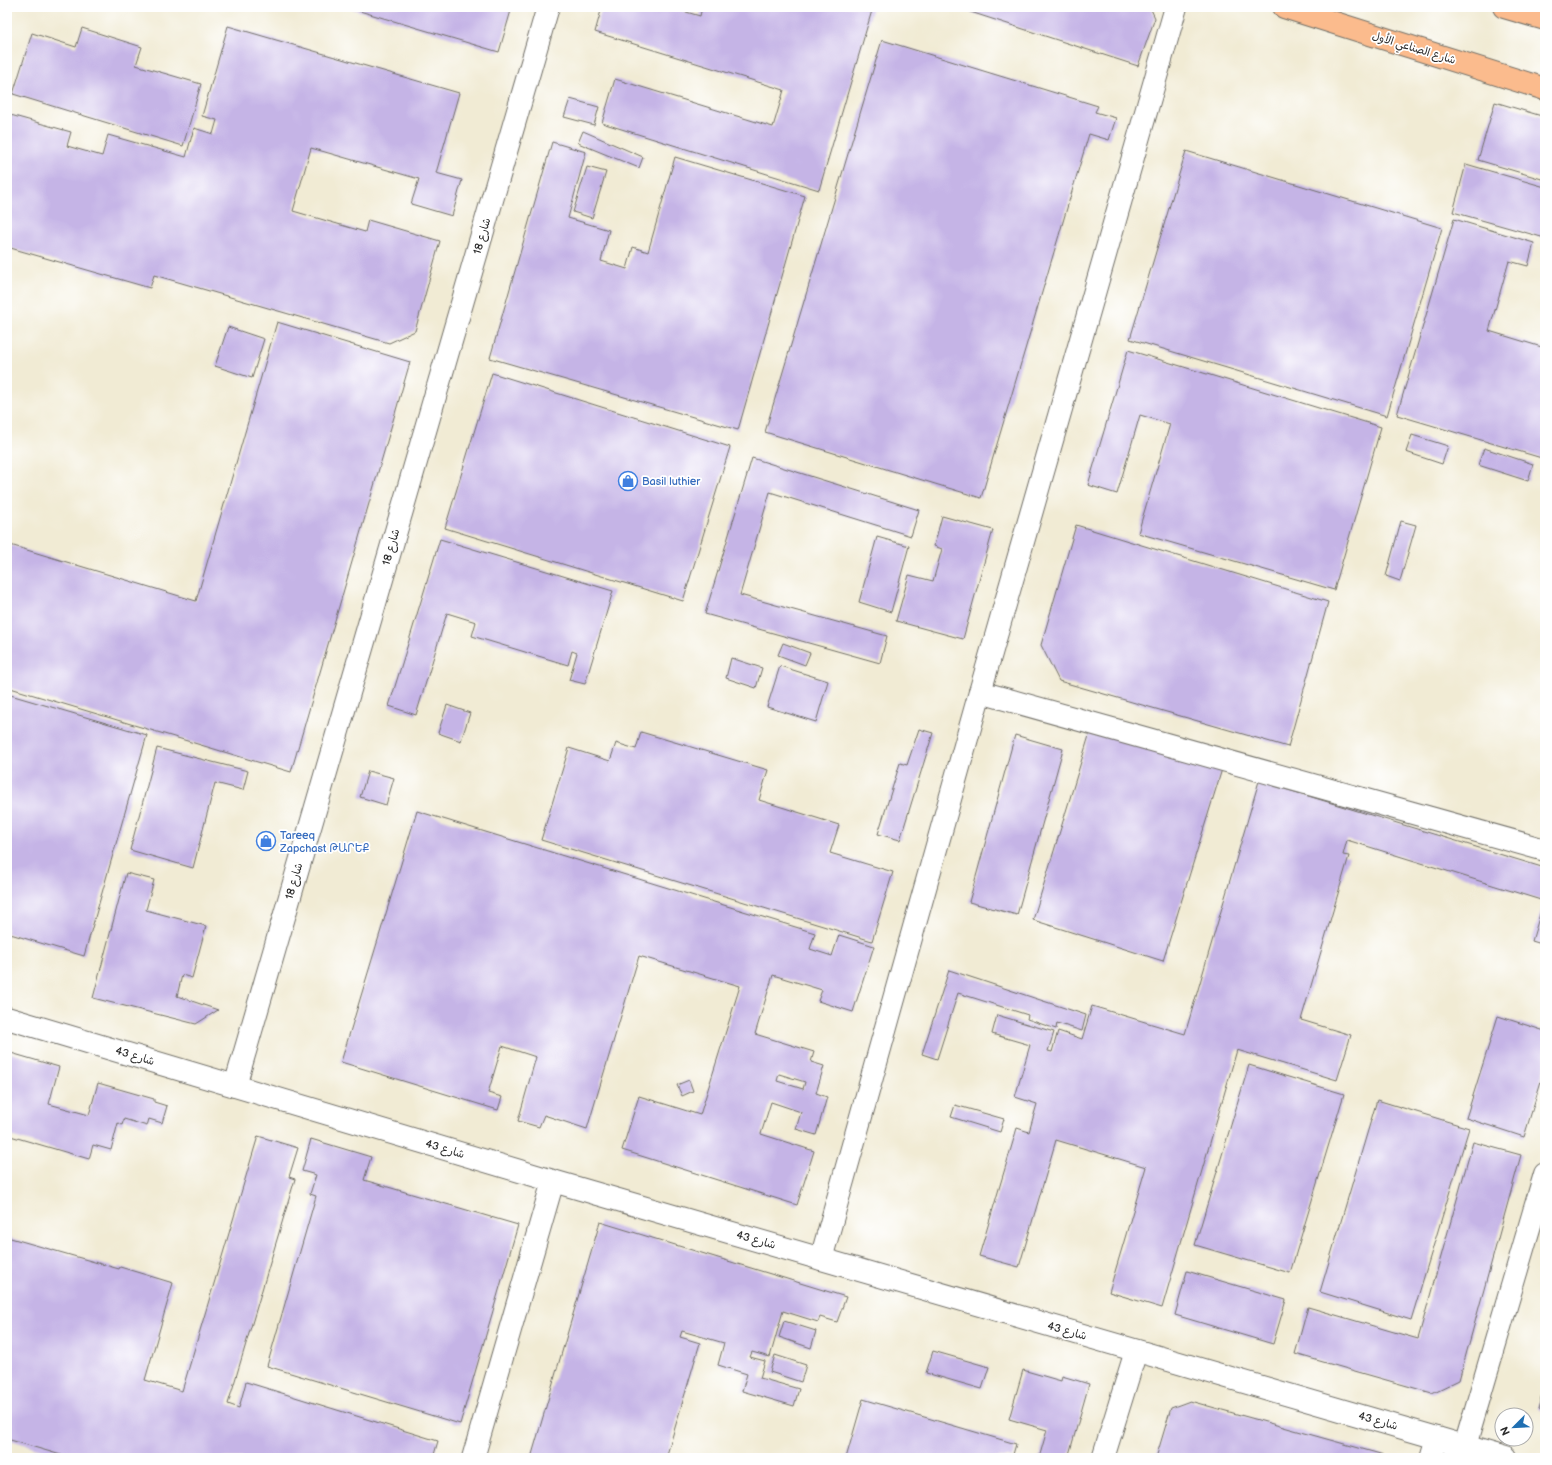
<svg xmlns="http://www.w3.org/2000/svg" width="1552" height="1465" font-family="'Balsamiq Sans','Playpen Sans Arabic','Noto Sans Armenian',sans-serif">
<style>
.building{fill:#c5b4e6;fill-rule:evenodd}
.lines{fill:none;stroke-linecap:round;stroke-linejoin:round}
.minor-casing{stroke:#706e66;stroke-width:24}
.major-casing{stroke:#706e66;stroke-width:24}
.minor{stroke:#fff;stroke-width:22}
.major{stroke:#fbbb8d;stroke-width:22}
.labels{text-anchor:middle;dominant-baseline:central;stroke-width:3.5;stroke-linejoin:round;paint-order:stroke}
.street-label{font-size:11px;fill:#2b2b2b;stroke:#fff}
.shop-label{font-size:11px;fill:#366cbe;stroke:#fff;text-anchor:start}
</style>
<rect width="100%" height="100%" fill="#fff"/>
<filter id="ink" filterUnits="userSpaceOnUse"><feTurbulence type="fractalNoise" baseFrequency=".025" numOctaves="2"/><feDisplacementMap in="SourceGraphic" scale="8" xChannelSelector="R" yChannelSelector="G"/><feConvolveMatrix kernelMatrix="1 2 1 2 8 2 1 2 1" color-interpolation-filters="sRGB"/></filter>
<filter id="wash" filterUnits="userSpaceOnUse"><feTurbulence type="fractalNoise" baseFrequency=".012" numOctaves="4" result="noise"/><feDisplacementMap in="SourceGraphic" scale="16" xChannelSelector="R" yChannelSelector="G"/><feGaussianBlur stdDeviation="0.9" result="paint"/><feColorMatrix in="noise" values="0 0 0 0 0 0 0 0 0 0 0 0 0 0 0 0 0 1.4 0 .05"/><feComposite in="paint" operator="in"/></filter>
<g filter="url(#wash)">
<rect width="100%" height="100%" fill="#f1ebd4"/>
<g id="blocks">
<g class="building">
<polygon points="346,7 512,7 499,52"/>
<polygon points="602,7 669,7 700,16 702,7 873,7 819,190 602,123 615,79 773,127 784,90 595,32"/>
<polygon points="955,7 1150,7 1155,18 1138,66"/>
<polygon points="228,26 459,93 436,173 462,180 452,216 411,204 419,179 311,148 293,211 365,232 368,220 440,241 415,331 389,343 154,275 150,288 7,247 7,114 71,132 67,146 102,156 108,135 186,157 194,128 213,134 217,120 202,116"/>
<polygon points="82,28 142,47 136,65 201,84 183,146 13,94 32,33 76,47"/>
<polygon points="882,40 1098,106 1095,112 1116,118 1109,140 1089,134 981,498 765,432"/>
<polygon points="570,99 599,107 594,125 564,117"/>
<polygon points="1495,102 1545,117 1545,180 1478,160"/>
<polygon points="583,131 643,157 639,168 578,143"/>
<polygon points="552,142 586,152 568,218 609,230 601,261 627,269 633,247 648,252 675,157 805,196 738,430 490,358"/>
<polygon points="1186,151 1442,228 1387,416 1130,339"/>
<polygon points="1466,164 1545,187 1545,238 1453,212"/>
<polygon points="587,167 606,172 592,218 573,212"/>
<polygon points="1454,219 1534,243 1528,266 1509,261 1489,331 1545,348 1545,459 1397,415"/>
<polygon points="277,322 410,362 291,772 7,687 7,544 196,601"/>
<polygon points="228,327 264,339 252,378 215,366"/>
<polygon points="1128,350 1381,427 1334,590 1138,533 1170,424 1140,415 1117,494 1088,485"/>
<polygon points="492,373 730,447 683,601 445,528"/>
<polygon points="1412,435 1448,446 1442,464 1406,452"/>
<polygon points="1484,448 1533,464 1528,481 1478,465"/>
<polygon points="752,458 919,510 911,536 770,492 740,595 887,636 880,663 705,614"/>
<polygon points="942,516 993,530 963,639 896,621 909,575 933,581 942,549 934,546"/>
<polygon points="1401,521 1416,525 1400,581 1386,576"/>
<polygon points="1076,525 1328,602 1288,747 1059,681 1041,645"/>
<polygon points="877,537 909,546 891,612 859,602"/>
<polygon points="440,539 613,591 585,684 569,680 577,653 572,651 568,665 472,636 476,622 447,613 416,715 389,706"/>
<polygon points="783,643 810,653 805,665 778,655"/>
<polygon points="731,658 762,668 756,688 726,678"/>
<polygon points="780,666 828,681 816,722 767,707"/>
<polygon points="7,694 147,735 84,956 7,933"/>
<polygon points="447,705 470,713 461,741 438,733"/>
<polygon points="919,729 933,733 900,840 878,834 900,763 907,765"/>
<polygon points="1091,729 1222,769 1163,961 1033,920"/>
<polygon points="641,732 768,770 759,800 839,825 830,853 893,872 872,941 541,840 569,748 610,761 616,743 636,749"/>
<polygon points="1015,735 1063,749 1017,915 969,902"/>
<polygon points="157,748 248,771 243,790 215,783 193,868 130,850"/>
<polygon points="368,771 394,778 386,805 360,797"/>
<polygon points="1259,781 1545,868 1545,945 1532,941 1544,901 1347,840 1343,855 1349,856 1301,1020 1351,1035 1337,1080 1237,1050 1162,1308 1109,1292 1146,1167 1056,1140 1019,1267 979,1256 1017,1128 1029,1132 1037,1104 1015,1097 1030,1045 992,1034 997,1015 1054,1032 1048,1051 1052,1052 1058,1031 1082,1039 1092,1006 1185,1034"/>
<path d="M417,811L815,933L810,949L832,956L839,935L874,946L853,1012L818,1001L822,990L773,975L755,1034L814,1052L811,1062L824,1066L816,1093L827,1097L816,1135L796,1129L801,1112L771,1102L761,1134L814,1151L797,1205L622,1150L639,1096L700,1115L740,986L639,956L587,1129L544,1115L539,1127L518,1121L536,1057L502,1046L488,1093L502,1097L498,1110L341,1062ZM779,1074L805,1082L803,1089L777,1081Z"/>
<polygon points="126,873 154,880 146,910 206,926 192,978 182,975 177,996 218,1010 196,1024 93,998"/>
<polygon points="949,970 1086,1015 1082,1031 1057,1023 1056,1029 1027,1019 1028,1015 958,993 937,1059 922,1054"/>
<polygon points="1498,1016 1545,1031 1545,1068 1524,1137 1466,1118"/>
<polygon points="11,1053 59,1067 49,1104 89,1115 98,1083 154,1099 154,1102 167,1106 162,1123 149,1119 147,1126 124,1119 122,1125 118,1123 111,1150 93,1145 89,1159 7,1135 7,1067"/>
<polygon points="1249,1065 1344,1094 1290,1273 1195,1245"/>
<polygon points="689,1080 693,1091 682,1096 677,1085"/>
<polygon points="1377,1100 1469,1128 1411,1320 1320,1292"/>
<polygon points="955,1105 1004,1119 1000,1132 951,1117"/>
<polygon points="258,1136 298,1148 289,1177 295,1179 228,1404 239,1408 246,1382 438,1441 433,1458 71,1458 7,1439 7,1237 119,1269 120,1267 173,1283 145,1380 182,1391"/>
<polygon points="311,1139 371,1157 364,1180 518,1225 460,1424 267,1366 316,1196 310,1194 316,1175 302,1171"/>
<polygon points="1473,1142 1521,1155 1459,1380 1432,1393 1295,1354 1308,1307 1418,1339"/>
<polygon points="600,1222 846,1297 837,1322 820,1317 818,1322 783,1311 770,1357 752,1352 750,1357 765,1361 760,1378 799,1389 794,1406 742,1391 747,1374 718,1365 724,1343 682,1331 680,1337 700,1343 666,1458 531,1458"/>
<polygon points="1187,1271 1286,1300 1273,1344 1175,1315"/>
<polygon points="784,1321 816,1331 811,1348 779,1337"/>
<polygon points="933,1351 989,1367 982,1389 926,1373"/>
<polygon points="775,1355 806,1365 801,1382 770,1372"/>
<polygon points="1023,1370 1061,1381 1062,1376 1089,1384 1068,1458 1039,1458 1047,1430 1009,1419"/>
<polygon points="1545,1384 1545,1412 1538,1409"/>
<polygon points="863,1399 1016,1444 1012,1458 846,1458"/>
<polygon points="1190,1401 1384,1455 1383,1458 1156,1458 1171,1408"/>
</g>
</g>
</g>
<g filter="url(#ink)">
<use href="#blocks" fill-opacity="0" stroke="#706e66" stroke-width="1"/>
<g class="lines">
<g class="minor-casing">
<g id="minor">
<polyline points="980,692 1545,850"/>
<polyline points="7,1018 553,1181 1506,1458"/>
<polyline points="235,1086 548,7"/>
<polyline points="821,1259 980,692 1176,7"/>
<polyline points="1465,1446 1545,1174"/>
<polyline points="473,1458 553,1181"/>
<polyline points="1103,1458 1136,1351"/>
<polyline points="1431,1458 1437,1438"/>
</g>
</g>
<g class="major-casing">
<g id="major">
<polyline points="1284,7 1545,89"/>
<polyline points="1504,7 1545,19"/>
</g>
</g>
<use href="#minor" class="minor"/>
<use href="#major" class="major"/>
</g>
</g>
<defs>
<g id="shop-ring" transform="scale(1)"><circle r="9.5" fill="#fff" stroke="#3f7fe0" stroke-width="1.5"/><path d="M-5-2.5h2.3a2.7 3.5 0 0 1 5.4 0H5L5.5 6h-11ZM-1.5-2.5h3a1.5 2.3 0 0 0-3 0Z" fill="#3f7fe0"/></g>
</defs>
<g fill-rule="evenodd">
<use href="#shop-ring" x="628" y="481"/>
<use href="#shop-ring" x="266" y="841"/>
</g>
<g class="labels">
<g class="street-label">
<text transform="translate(1414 48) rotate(17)">شارع الصناعي الأول</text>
<text transform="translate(482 236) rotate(-74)">شارع 18</text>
<text transform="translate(391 547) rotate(-74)">شارع 18</text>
<text transform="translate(294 881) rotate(-74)">شارع 18</text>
<text transform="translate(135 1056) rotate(17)">شارع 43</text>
<text transform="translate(445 1149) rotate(17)">شارع 43</text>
<text transform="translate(756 1240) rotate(16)">شارع 43</text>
<text transform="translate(1067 1331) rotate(16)">شارع 43</text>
<text transform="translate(1378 1421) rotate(16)">شارع 43</text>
</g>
<g class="shop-label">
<text x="642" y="481">Basil luthier</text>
<text x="280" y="835">Tareeq<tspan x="280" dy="13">Zapchast ԹԱՐԵՔ</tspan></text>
</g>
</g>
<rect width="1552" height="1465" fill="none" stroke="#fff" stroke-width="24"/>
<g transform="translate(1514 1427) rotate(246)"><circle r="19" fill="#ffffff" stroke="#aaaaaa"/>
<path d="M0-3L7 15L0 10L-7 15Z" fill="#1f6fb2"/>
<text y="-6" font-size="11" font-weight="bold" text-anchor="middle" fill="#2b2b2b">N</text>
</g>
</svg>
